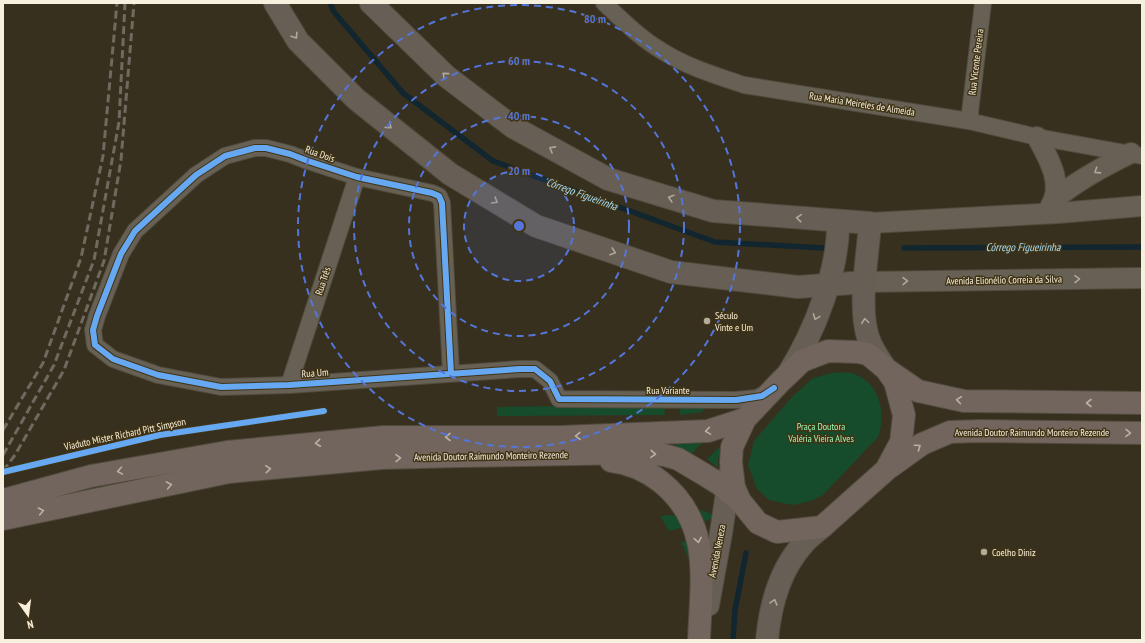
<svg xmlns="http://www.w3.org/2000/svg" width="1145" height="643" font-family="'PT Sans Narrow',sans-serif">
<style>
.green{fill:#164b2b}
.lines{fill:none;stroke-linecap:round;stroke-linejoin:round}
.stream{stroke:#11262f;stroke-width:5.5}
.minor-casing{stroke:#514b3d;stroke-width:18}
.tertiary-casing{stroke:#514b3d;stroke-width:22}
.secondary-casing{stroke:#514b3d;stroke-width:24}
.primary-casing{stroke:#514b3d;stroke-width:24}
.minor{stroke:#666154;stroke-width:16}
.tertiary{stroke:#666154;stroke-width:20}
.secondary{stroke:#675f55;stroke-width:22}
.primary{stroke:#72655d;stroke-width:22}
.rail{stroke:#6f6a5f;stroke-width:3;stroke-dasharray:8 4;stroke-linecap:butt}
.cycleway-casing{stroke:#413415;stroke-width:8}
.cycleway{stroke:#66a8f1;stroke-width:6}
.oneway{stroke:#b0a89a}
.oneway2{stroke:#afa89a}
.oneway3{stroke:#bcb1a4}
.ring{fill:none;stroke:#5476da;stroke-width:2;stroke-dasharray:7 5}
.poi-dot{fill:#b4ad9c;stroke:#413415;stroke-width:1.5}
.labels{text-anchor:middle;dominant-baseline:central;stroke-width:3;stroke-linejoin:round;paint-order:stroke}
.street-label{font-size:10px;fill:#f8f0df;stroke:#413415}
.poi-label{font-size:10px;fill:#f8f0df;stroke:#413415;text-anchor:start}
.park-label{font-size:10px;fill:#98f6b8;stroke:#413415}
.water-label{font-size:11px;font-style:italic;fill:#a3ddfe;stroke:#413415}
.centre{fill:#5476da;stroke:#413415;stroke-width:2}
.ring-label{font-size:12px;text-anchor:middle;font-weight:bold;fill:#5476da;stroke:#413415;stroke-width:3;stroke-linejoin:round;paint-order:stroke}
</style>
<rect width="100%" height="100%" fill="#37301f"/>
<g class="green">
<path d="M831,373C840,372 851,371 859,376C881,387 886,416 878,437L823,495L811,501L794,505L782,503L769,500L757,489L748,465L754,441L791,398L813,378Z"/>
<polygon points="664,405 665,415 497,416 497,407"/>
<polygon points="680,405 703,406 704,409 702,412 680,415"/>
<polygon points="679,436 709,436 690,455 674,448"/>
<polygon points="723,444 718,459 718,468 707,459"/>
<polygon points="700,509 717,517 704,521"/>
<polygon points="671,515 678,516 689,526 669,531 660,516"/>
<polygon points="695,538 693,569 681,542"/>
</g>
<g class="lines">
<g class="stream">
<polyline points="330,3 334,12 403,93 493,161 715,242 824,248"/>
<polyline points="904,248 1142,247"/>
<polyline points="733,640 735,610 746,553"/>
</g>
<g class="minor-casing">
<g id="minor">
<path d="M604,3C622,20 640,38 662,51C687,67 717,76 744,85L969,121L1037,137L1142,156"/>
<polyline points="969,121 983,3"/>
<polyline points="451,373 442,203 439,196 432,193 357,177 308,161 290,154 266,148 255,148 225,156 196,175 135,231 121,254 97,316 93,330 95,345 113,359 158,375 221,387 289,385 520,369 535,369 550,381 559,399 736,400 757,398 770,391"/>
<polyline points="289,385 357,177"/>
</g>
</g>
<g class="tertiary-casing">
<g id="tertiary">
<path d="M1037,137C1048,157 1065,185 1050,207"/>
<path d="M1055,199C1078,180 1104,166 1131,153"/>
<polyline points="870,223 1058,213 1142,206"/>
<polyline points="866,282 1142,278"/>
</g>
</g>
<g class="secondary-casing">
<g id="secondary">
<polyline points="275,3 298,41 356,99 450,174 536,226 671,272 798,287 866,282"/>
<path d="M371,3L446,76L513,127L608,179L713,211L870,223C868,255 858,306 868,337C871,348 879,359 886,369"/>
<path d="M788,374C814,333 839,270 838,222"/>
<polyline points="708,605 721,533 730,473"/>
<path d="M767,640C770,607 780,569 804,543C809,537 816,532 822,527"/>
</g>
</g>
<g class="primary-casing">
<g id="primary">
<polygon points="828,351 857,352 868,354 886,369 895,382 904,415 901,442 886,470 822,527 777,532 758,523 740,501 734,487 731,462 732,447 745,419 780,382 802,361"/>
<polyline points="889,371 918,391 964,401 1142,403"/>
<path d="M611,461C629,463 647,471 661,482C713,524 701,581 699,640"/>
<polyline points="890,467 922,444 950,432 980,431 1142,433"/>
<polyline points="3,500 91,476 227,452 384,437 560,437 708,431 745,419"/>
<polyline points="3,519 229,472 382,458 462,456 633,453 664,455 678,459 705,475 721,485 740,501"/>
</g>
</g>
<use href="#minor" class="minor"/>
<use href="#tertiary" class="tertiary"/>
<use href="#secondary" class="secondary"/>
<use href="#primary" class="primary"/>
<g class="rail">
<polyline points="3,430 43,363 81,258 103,156 117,3"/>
<polyline points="3,455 54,365 94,260 119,122 125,3"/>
<polyline points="3,471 15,455 64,370 104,261 121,160 134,3"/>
</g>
<g class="cycleway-casing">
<g id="cycleway">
<polyline points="451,373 442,203 439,196 432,193 357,177 308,161 290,154 266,148 255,148 225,156 196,175 135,231 121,254 97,316 93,330 95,345 113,359 158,375 221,387 289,385 520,369 535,369 550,381 559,399 736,400 762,396 774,388"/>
<polyline points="3,472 160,435 324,411"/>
</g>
</g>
<use href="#cycleway" class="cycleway"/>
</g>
<defs><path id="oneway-chevron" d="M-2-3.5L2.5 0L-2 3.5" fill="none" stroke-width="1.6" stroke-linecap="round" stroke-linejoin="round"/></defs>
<g class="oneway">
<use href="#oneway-chevron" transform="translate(295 36) rotate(57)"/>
<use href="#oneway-chevron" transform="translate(445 75) rotate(-139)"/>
<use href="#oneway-chevron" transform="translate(389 126) rotate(40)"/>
<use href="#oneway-chevron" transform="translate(552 149) rotate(-151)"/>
<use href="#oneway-chevron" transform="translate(671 198) rotate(-163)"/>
<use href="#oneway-chevron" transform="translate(495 201) rotate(31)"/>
<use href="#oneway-chevron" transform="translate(799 218) rotate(-175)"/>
<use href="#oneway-chevron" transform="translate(613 252) rotate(19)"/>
<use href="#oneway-chevron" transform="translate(816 317) rotate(111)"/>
<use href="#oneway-chevron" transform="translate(865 321) rotate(-98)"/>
<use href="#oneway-chevron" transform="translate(774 602) rotate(-74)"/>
</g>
<g class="oneway2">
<use href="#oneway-chevron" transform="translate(1097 171) rotate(147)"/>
<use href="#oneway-chevron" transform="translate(1077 279) rotate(-1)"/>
<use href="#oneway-chevron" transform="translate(905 281) rotate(-1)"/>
</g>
<g class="oneway3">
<use href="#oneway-chevron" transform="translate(959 400) rotate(-172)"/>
<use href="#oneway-chevron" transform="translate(1089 403) rotate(-180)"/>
<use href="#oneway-chevron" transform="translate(708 431) rotate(171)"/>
<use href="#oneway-chevron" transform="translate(1128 433) rotate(1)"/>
<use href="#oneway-chevron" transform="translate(578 436) rotate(178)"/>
<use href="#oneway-chevron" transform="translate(448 437) rotate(-180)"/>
<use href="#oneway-chevron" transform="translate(318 443) rotate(174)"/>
<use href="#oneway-chevron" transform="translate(918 447) rotate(-35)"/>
<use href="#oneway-chevron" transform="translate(653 454) rotate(3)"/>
<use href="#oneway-chevron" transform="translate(398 458) rotate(-2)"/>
<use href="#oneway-chevron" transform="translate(268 469) rotate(-5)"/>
<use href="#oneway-chevron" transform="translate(120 471) rotate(170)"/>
<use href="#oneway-chevron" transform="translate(169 485) rotate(-11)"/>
<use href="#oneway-chevron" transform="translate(41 511) rotate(-12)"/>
<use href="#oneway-chevron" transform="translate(698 540) rotate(79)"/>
</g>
<circle cx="519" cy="226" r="55" fill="#5476da" fill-opacity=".12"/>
<g class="ring">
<circle cx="519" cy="226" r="55"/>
<circle cx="519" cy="226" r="110"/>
<circle cx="519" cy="226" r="165"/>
<circle cx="519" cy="226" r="221"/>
</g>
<g class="poi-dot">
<circle cx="707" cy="321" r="4"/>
<circle cx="984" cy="552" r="4"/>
</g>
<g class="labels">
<g class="street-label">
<text transform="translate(976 62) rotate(-83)">Rua Vicente Pereira</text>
<text transform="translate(862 104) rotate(9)">Rua Maria Meireles de Almeida</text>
<text transform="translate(320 154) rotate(20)">Rua Dois</text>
<text transform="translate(1004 280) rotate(-1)">Avenida Elionélio Correia da Silva</text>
<text transform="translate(323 281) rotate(-72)">Rua Três</text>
<text transform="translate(315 373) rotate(-4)">Rua Um</text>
<text x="668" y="390">Rua Variante</text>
<text x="1032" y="432">Avenida Doutor Raimundo Monteiro Rezende</text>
<text transform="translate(125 434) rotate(-12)">Viaduto Mister Richard Pitt Simpson</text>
<text transform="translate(491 456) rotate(-1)">Avenida Doutor Raimundo Monteiro Rezende</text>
<text transform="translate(717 551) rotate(-79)">Avenida Veneza</text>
</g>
<g class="poi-label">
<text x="715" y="315">Século<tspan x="715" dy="12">Vinte e Um</tspan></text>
<text x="992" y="552">Coelho Diniz</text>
</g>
<g class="park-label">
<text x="821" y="426">Praça Doutora<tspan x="821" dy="12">Valéria Vieira Alves</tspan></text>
</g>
<g class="water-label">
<text transform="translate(582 194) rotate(20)">Córrego Figueirinha</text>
<text x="1023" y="247">Córrego Figueirinha</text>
</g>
</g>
<circle cx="519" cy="226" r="6" class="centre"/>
<g class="ring-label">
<text x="595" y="23">80 m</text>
<text x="519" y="65">60 m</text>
<text x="519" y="120">40 m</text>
<text x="519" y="175">20 m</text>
</g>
<rect width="1145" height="643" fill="none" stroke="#f8f0df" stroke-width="8"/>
<g transform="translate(28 615) rotate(166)" stroke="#413415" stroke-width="3" paint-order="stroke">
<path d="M0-3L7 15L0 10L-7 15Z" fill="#f8f0df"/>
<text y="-6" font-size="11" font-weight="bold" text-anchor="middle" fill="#f8f0df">N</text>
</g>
</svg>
